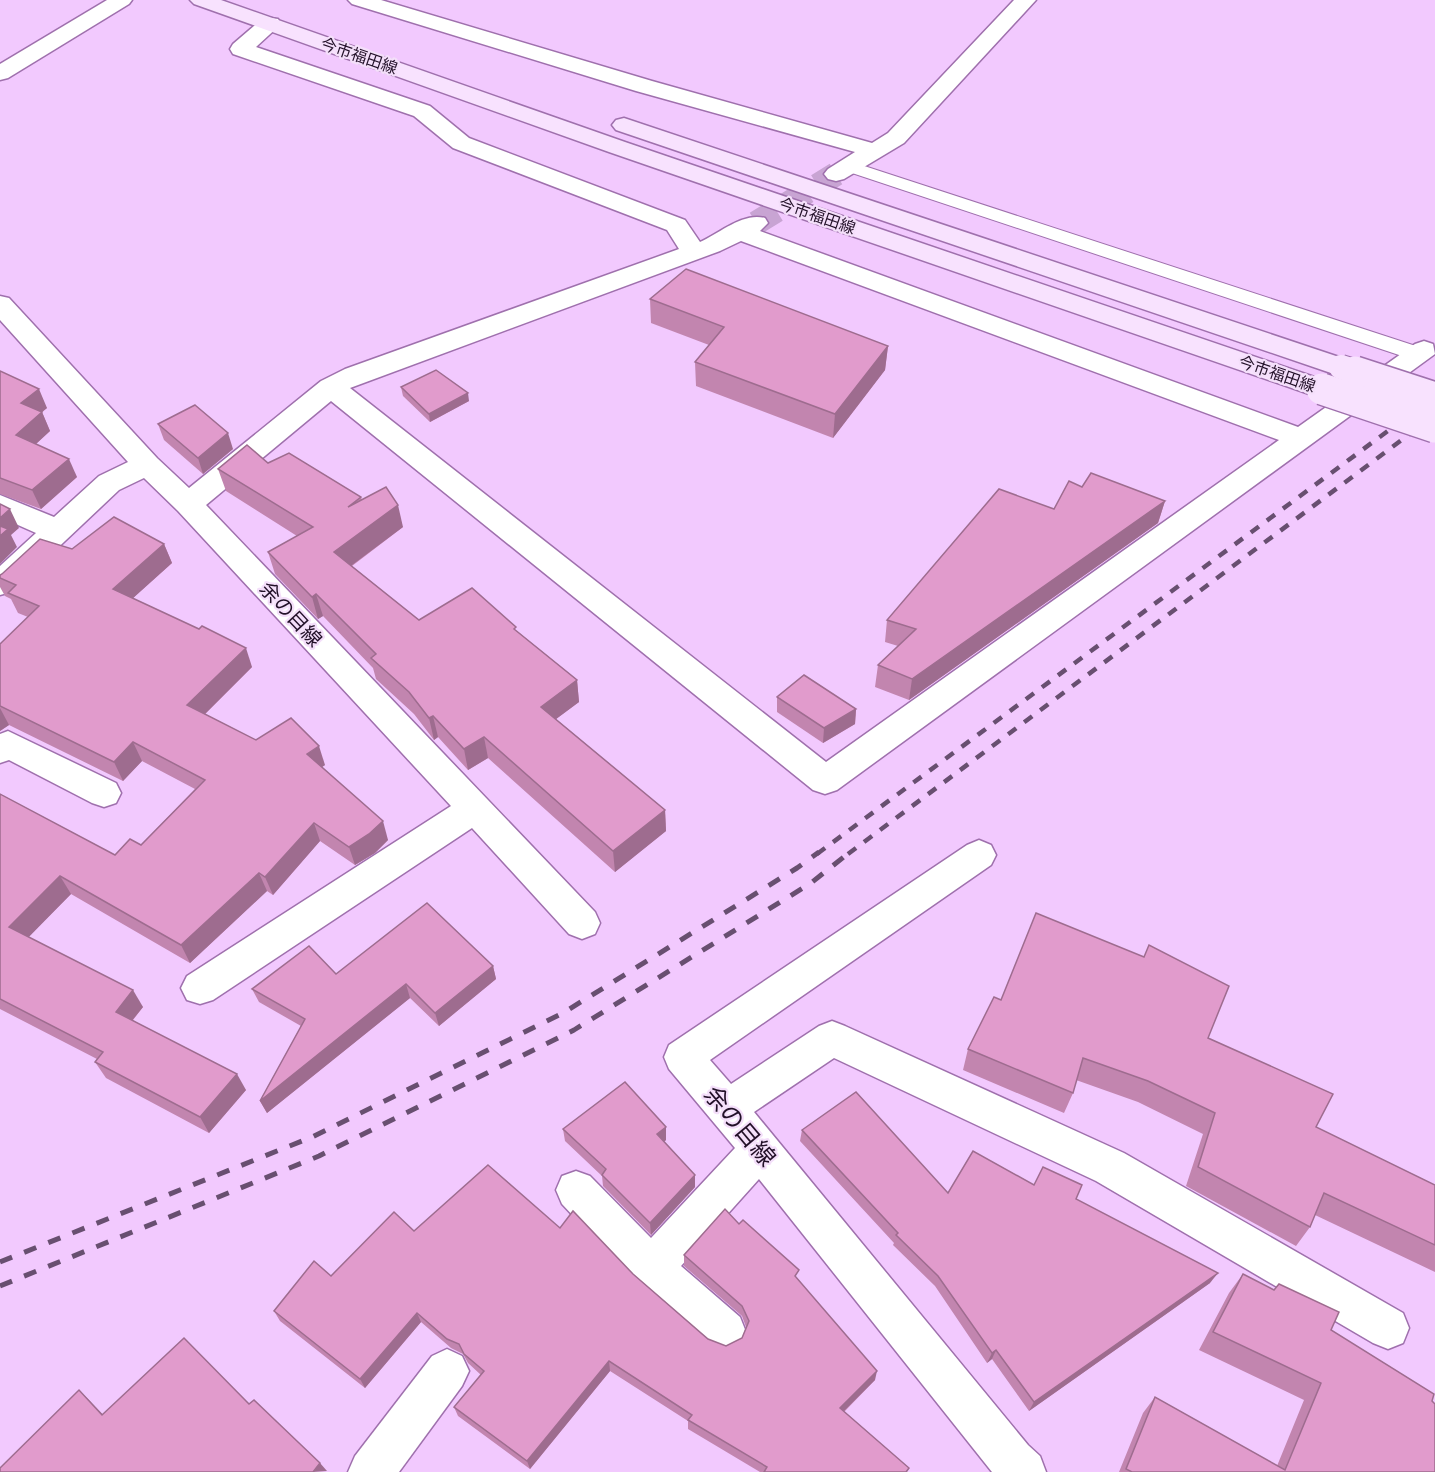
<svg xmlns="http://www.w3.org/2000/svg" width="1435" height="1472" font-family="Cabin,'Noto Sans JP',sans-serif">
<style>
.lines{fill:none;stroke-linecap:round;stroke-linejoin:round}
.minor-tunnel{stroke:#c8a4d3;stroke-width:24;stroke-dasharray:24 12;stroke-linecap:butt}
.service-casing{stroke:#9f70ad;stroke-width:2}
.minor-casing{stroke:#9f70ad;stroke-width:3}
.secondary-casing{stroke:#9f70ad;stroke-width:3}
.service{fill:#fff;fill-rule:evenodd}
.minor{fill:#fff;fill-rule:evenodd}
.secondary{fill:#f8e2fe;fill-rule:evenodd}
.rail-far1{stroke:#684f70;stroke-width:4.5;stroke-dasharray:10 10;stroke-linecap:butt}
.rail{stroke:#684f70;stroke-width:5;stroke-dasharray:13 13;stroke-linecap:butt}
.secondary-bridge-far1-casing{stroke:#9f70ad;stroke-width:26;stroke-linecap:butt}
.secondary-bridge-casing{stroke:#9f70ad;stroke-width:34;stroke-linecap:butt}
.secondary-bridge-far1{stroke:#f8e2fe;stroke-width:24}
.secondary-bridge{stroke:#f8e2fe;stroke-width:31}
.wall{fill:#c285af}
.shaded-wall{fill:#9e6c8f}
.building{fill:#e19bcc;stroke:#9e6c8f;stroke-width:1.5}
.labels{text-anchor:middle;dominant-baseline:central;stroke-width:4.5;stroke-linejoin:round;paint-order:stroke}
.far-street-label{font-size:16px;fill:#221028;stroke:#f4dffa}
.street-label{font-size:20px;fill:#221028;stroke:#f4dffa}
.near-street-label{font-size:24px;fill:#221028;stroke:#f4dffa}
</style>
<rect width="100%" height="100%" fill="#f2c9fe"/>
<g class="lines">
<polyline class="minor-tunnel" points="756,223 836,174"/>
<g class="service-casing">
<polygon id="service" points="849,161 1425,349 1428,354 1425,359 1418,361 1411,359 843,170 840,166 843,162"/>
</g>
<g class="minor-casing">
<g id="minor">
<polygon points="107,0 132,0 129,4 8,78 0,80 0,64"/>
<polygon points="348,0 381,0 652,81 872,143 888,133 1014,0 1036,0 904,143 844,179 836,181 828,179 824,174 828,169 855,152 636,91 352,4"/>
<path d="M270,18L278,19L281,24L256,47L430,106L469,138L685,220L700,242C720,233 743,212 765,218L768,223L760,231L1298,427L1415,344L1424,341L1433,344L1435,354L837,790L825,794L813,790L331,401L206,505L595,912L600,923L595,934L582,939L569,934L472,828L213,1000L200,1004L187,1000L181,988L187,976L451,806L178,511L144,478L119,490L11,592L0,595V566L36,533L0,517V495L54,517L99,476L128,462L0,320V296L9,298L157,458L189,488L321,381L345,369L679,249L667,230L453,148L414,116L233,54L230,49L233,44L262,19ZM741,241L1279,440L826,762L350,388L720,251Z"/>
<polygon points="8,731 116,783 121,793 116,803 104,807 92,803 9,760 0,763 0,734"/>
<polygon points="979,840 991,845 996,855 991,865 710,1060 731,1084 819,1026 832,1021 845,1026 1124,1153 1403,1313 1409,1328 1403,1343 1388,1349 1373,1343 1096,1181 834,1058 754,1112 1028,1445 1040,1456 1046,1472 992,1472 759,1179 681,1266 740,1317 746,1332 740,1347 725,1353 710,1347 636,1283 562,1204 556,1190 562,1176 576,1171 590,1176 651,1238 735,1148 669,1069 664,1057 669,1045 967,845"/>
<polygon points="447,1349 462,1356 469,1371 462,1386 399,1472 348,1472 355,1456 432,1356"/>
</g>
</g>
<g class="secondary-casing">
<g id="secondary">
<polygon points="190,0 221,0 625,142 1332,383 1336,389 1332,395 1322,398 1312,395 609,152 194,4"/>
<polygon points="624,118 1351,361 1354,367 1351,373 1341,376 1331,373 616,130 612,125 616,120"/>
</g>
</g>
<use href="#service" class="service"/>
<use href="#minor" class="minor"/>
<use href="#secondary" class="secondary"/>
<g class="rail-far1">
<polyline points="817,854 1435,396"/>
<polyline points="848,854 1435,415"/>
</g>
<g class="rail">
<polyline points="0,1262 312,1137 563,1013 797,868 819,852"/>
<polyline points="0,1286 319,1156 574,1030 811,883 850,852"/>
</g>
<g class="secondary-bridge-far1-casing">
<polyline id="secondary-bridge-far1" points="1341,367 1360,373"/>
</g>
<g class="secondary-bridge-casing">
<g id="secondary-bridge">
<polyline points="1355,372 1435,398"/>
<polyline points="1322,389 1435,427"/>
</g>
</g>
<use href="#secondary-bridge-far1" class="secondary-bridge-far1"/>
<use href="#secondary-bridge" class="secondary-bridge"/>
</g>
<g class="wall">
<polygon points="650,299 888,346 885,370 833,438 696,386 695,362 709,345 651,323"/>
<polygon points="0,371 47,408 42,412 50,431 36,444 77,477 41,509 0,494"/>
<polygon points="401,387 469,401 430,422 403,396"/>
<polygon points="158,424 233,449 203,474 164,440"/>
<polygon points="268,463 361,497 362,500 403,527 352,566 419,620 517,631 577,680 579,702 556,719 665,810 666,831 615,872 488,758 468,770 438,737 434,740 414,714 376,679 373,668 323,616 318,619 275,574 268,552 297,536 226,491 218,469"/>
<polygon points="1082,487 1165,501 1158,523 909,700 875,687 878,665 898,646 885,642 887,620 1054,509"/>
<polygon points="164,544 172,563 133,598 252,667 205,714 256,740 325,765 322,767 388,840 375,853 355,865 320,841 273,895 267,891 190,963 71,894 28,937 143,1007 133,1020 246,1090 209,1133 106,1078 95,1062 97,1059 0,1009 0,794 115,855 141,845 195,789 142,761 123,781 9,725 0,731 0,644 28,617 18,613 11,599 5,596 0,587 0,575 72,549"/>
<polygon points="777,697 856,709 855,724 823,743 777,712"/>
<polygon points="493,966 496,979 439,1026 410,998 267,1113 260,1101 301,1026 259,1002 252,989 336,974"/>
<polygon points="1001,1000 1208,1038 1316,1127 1435,1185 1435,1272 1315,1215 1310,1227 1296,1246 1186,1186 1203,1134 1138,1102 1076,1080 1073,1093 1064,1113 963,1070 968,1049"/>
<polygon points="563,1129 666,1140 664,1142 695,1187 651,1235 603,1186 602,1176 565,1141"/>
<polygon points="802,1130 948,1193 1034,1185 1076,1199 1210,1283 1029,1411 992,1359 987,1363 935,1286 893,1245 894,1243 800,1141"/>
<polygon points="739,1224 798,1279 875,1380 844,1412 909,1468 907,1472 760,1472 688,1429 688,1421 610,1371 530,1469 458,1416 454,1407 481,1375 468,1363 463,1354 451,1348 421,1322 365,1388 280,1321 274,1311 331,1276 414,1231 560,1228 633,1274 708,1339 726,1346 742,1338 746,1327 742,1316 684,1266 684,1255"/>
<polygon points="1243,1274 1331,1330 1432,1401 1435,1472 1119,1472 1143,1413 1155,1397 1277,1466 1304,1400 1199,1350 1229,1293"/>
</g>
<g class="shaded-wall">
<polygon points="888,346 885,370 833,438 835,414"/>
<polygon points="39,389 47,408 42,412 50,431 25,454 16,435 21,403"/>
<polygon points="468,393 469,401 430,422 429,414"/>
<polygon points="228,433 233,449 203,474 198,458"/>
<polygon points="69,459 77,477 41,509 32,490"/>
<polygon points="1165,501 1158,523 909,700 912,679"/>
<polygon points="398,505 403,527 340,574 334,552"/>
<polygon points="10,509 19,528 11,535 17,547 0,564 0,518"/>
<polygon points="164,544 172,563 122,608 113,589"/>
<polygon points="316,594 323,616 318,619 312,597"/>
<polygon points="246,648 252,667 195,724 187,705"/>
<polygon points="577,680 579,702 544,728 541,707"/>
<polygon points="0,708 9,725 0,731"/>
<polygon points="856,709 855,724 823,743 824,728"/>
<polygon points="433,716 438,737 434,740 429,718"/>
<polygon points="484,737 488,758 468,770 464,749"/>
<polygon points="133,742 142,761 123,781 114,762"/>
<polygon points="319,746 325,765 313,773 307,754"/>
<polygon points="665,810 666,831 615,872 613,851"/>
<polygon points="383,821 388,840 375,853 355,865 349,847"/>
<polygon points="314,823 320,841 273,895 265,877"/>
<polygon points="259,873 267,891 190,963 181,945"/>
<polygon points="60,876 71,894 21,945 9,927"/>
<polygon points="493,966 496,979 439,1026 435,1013"/>
<polygon points="406,984 410,998 267,1113 260,1101"/>
<polygon points="133,990 143,1007 126,1028 116,1012"/>
<polygon points="237,1074 246,1090 209,1133 200,1117"/>
<polygon points="666,1127 666,1140 658,1146 657,1134"/>
<polygon points="695,1175 695,1187 651,1235 650,1223"/>
<polygon points="1218,1273 1210,1283 1029,1411 1034,1402"/>
<polygon points="417,1313 421,1322 365,1388 360,1379"/>
<polygon points="996,1350 992,1359 987,1363 992,1353"/>
<polygon points="609,1361 610,1371 530,1469 527,1461"/>
<polygon points="877,1371 875,1380 838,1417 840,1408"/>
<polygon points="79,1390 89,1400 112,1424 102,1415"/>
<polygon points="320,1463 327,1471 313,1472"/>
</g>
<g class="building">
<polygon points="686,269 888,346 835,414 695,362 724,327 650,299"/>
<polygon points="436,370 468,393 429,414 401,387"/>
<polygon points="0,371 39,389 21,403 42,412 16,435 69,459 32,490 0,478"/>
<polygon points="195,405 228,433 198,458 158,424"/>
<polygon points="247,445 268,463 289,453 361,497 348,507 386,487 398,505 334,552 419,620 472,588 516,627 514,629 577,680 541,707 665,810 613,851 484,737 464,749 433,716 429,718 409,692 371,658 376,654 316,594 312,597 268,552 313,527 218,469"/>
<polygon points="1091,473 1165,501 912,679 878,665 916,629 887,620 999,489 1054,509 1069,481 1082,487"/>
<polygon points="0,504 10,509 0,518"/>
<polygon points="114,517 164,544 113,589 199,629 202,626 246,648 187,705 256,740 291,718 319,746 307,754 383,821 369,834 349,847 314,823 265,877 259,873 181,945 60,876 9,927 133,990 116,1012 237,1074 200,1117 95,1062 103,1052 0,999 0,794 115,855 130,839 141,845 205,780 133,742 114,762 0,706 0,644 39,606 8,593 16,585 0,578 0,575 2,574 40,539 72,549"/>
<polygon points="0,526 8,529 0,536"/>
<polygon points="804,675 856,709 824,728 777,697"/>
<polygon points="427,903 493,966 435,1013 406,984 260,1101 305,1019 252,989 309,946 336,974"/>
<polygon points="1036,913 1144,957 1149,945 1229,986 1208,1038 1333,1094 1316,1127 1435,1185 1435,1245 1324,1193 1310,1227 1198,1167 1215,1113 1148,1081 1083,1058 1073,1093 968,1049 994,997 1001,1000"/>
<polygon points="625,1082 666,1127 657,1134 695,1175 650,1223 602,1175 606,1169 563,1129"/>
<polygon points="856,1092 948,1193 973,1151 1034,1185 1043,1167 1082,1185 1076,1199 1218,1273 1034,1402 996,1350 992,1353 938,1276 896,1235 898,1233 802,1130"/>
<polygon points="488,1165 560,1228 573,1211 633,1274 708,1339 726,1346 742,1338 749,1321 742,1306 684,1255 725,1209 739,1224 743,1220 799,1270 795,1276 877,1371 840,1408 909,1468 906,1472 764,1472 767,1467 688,1420 692,1415 609,1361 527,1461 454,1407 484,1371 464,1354 459,1344 447,1339 417,1313 360,1379 274,1311 314,1261 331,1276 394,1212 414,1231"/>
<polygon points="1243,1274 1274,1290 1279,1284 1339,1312 1331,1330 1434,1394 1432,1401 1435,1404 1435,1472 1132,1472 1126,1469 1155,1397 1285,1470 1321,1383 1213,1332"/>
<polygon points="184,1338 249,1404 254,1400 320,1463 313,1472 0,1472 0,1468 79,1390 102,1415"/>
</g>
<g class="labels">
<g class="far-street-label">
<text transform="translate(359 56) rotate(19)">今市福田線</text>
<text transform="translate(817 216) rotate(19)">今市福田線</text>
<text transform="translate(1277 374) rotate(19)">今市福田線</text>
</g>
<g class="street-label">
<text transform="translate(291 614) rotate(47)">余の目線</text>
</g>
<g class="near-street-label">
<text transform="translate(740 1126) rotate(50)">余の目線</text>
</g>
</g>
</svg>
